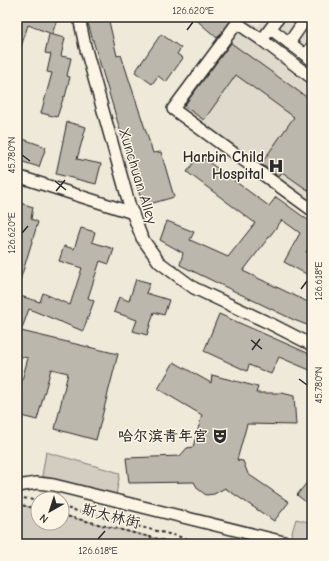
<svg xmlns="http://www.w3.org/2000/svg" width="329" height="561" font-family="'Comic Neue','LXGW WenKai TC',sans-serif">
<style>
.built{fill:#e0dacc}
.green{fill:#d2cdc0;stroke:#7e7c76}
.building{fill:#bcb7ac;stroke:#2b2b2b}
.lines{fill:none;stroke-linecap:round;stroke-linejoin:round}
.minor-casing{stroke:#2b2b2b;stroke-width:14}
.path{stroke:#2b2b2b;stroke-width:2;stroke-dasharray:3 3;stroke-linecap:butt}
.minor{stroke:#fcf5e5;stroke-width:11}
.ticks{fill:none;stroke:#2b2b2b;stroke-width:1.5}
.labels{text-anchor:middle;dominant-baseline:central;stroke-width:3;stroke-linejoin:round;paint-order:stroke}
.poi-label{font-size:15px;font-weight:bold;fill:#2b2b2b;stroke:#fcf5e5;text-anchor:end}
.street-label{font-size:15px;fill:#2b2b2b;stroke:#fcf5e5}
.neatline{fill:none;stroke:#2b2b2b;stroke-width:1.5}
.ticks-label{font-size:10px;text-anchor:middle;fill:#2b2b2b}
</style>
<rect width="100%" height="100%" fill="#efe9da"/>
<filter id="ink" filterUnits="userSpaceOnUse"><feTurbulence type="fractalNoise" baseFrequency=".025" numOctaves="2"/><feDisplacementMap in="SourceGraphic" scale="8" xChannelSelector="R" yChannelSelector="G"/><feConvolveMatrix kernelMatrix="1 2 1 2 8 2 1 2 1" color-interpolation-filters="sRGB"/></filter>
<g filter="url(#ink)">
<polygon class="built" points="243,17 258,26 265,17 312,17 312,217 169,115 237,23"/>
<g class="green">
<polygon points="46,452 120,473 116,495 42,476"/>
<polygon points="17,504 38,509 38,523 62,523 62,515 178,544 17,544"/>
<polygon points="296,519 312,523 312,544 290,539"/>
</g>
<g class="building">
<polygon points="17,17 58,17 52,34 28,25 19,53 17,53"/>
<polygon points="86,17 108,17 117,56 121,55 153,153 161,152 174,197 143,206"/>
<polygon points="193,17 234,17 217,38"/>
<polygon points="49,34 65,38 61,56 71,58 67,76 70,77 65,97 64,96 57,117 41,113 52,73 47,72 51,54 45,53"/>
<polygon points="161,34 181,48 177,54 183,58 166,82 158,76 152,84 135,72"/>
<polygon points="231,43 312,101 312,193 282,172 279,177 261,164 294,117 236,75 204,120 184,106"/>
<polygon points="67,122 86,127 77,159 101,164 96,184 56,174"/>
<polygon points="17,137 46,147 39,167 17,160"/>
<polygon points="199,155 269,206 276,197 312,223 312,242 306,252 312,255 312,277 284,262 300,233 282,220 243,271 312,304 312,327 294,320 180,265 183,253 160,240 167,221 194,232 190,240 228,257 255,223 187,172"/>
<polygon points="17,202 33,207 31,219 38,222 19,284 17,284 17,235 21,222 17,220"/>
<polygon points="81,228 95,232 92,242 114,249 109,264 100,261 88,298 94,301 83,331 29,309 21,331 118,354 96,440 55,429 68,373 51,369 37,420 17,415 17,391 19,391 28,358 17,356 17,295 40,302 43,293 70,305 82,268 59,261 64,246 74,249"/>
<polygon points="136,279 150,283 146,293 169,300 164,315 154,312 147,335 133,331 137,320 114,312 119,297 129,301"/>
<polygon points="219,314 312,355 312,371 279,357 271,374 249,365 247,371 204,351"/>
<polygon points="174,362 211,383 212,375 258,387 256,393 282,393 294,396 296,425 247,424 237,460 243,461 248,474 289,502 274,521 225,488 214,494 206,495 198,489 194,482 129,483 126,458 180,456 187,448 193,447 202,415 158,389"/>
<polygon points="312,476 312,507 297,495"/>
</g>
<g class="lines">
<g class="minor-casing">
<g id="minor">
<polyline points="79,17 85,46 130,207 142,238 159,262 194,288 271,324 312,345"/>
<polyline points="279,17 262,40 237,23 173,109 312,210"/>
<polyline points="271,29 312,60"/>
<polyline points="262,40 312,78"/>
<polyline points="289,43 307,17"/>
<polyline points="306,55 312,47"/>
<polyline points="17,176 133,213"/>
<polyline points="17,486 37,483 54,485 292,544"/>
</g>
</g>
<g class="path">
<polyline points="18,497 38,501"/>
<polyline points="17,504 38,509"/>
<polyline points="62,507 208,544"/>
<polyline points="62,515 178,544"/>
</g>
<use href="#minor" class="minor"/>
</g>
</g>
<path class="ticks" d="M187,30L193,22M22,155L30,161M55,181L66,190M56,191L65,180M22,233L28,226M301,289L307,281M251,340L262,349M252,350L260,339M299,379L307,385M98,539L105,531"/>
<defs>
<g id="hospital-bare" transform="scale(1.2)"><path d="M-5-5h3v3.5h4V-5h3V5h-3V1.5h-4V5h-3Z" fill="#2b2b2b" stroke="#fcf5e5" stroke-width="2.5" paint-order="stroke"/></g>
<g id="theatre-bare" transform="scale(1.2)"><path d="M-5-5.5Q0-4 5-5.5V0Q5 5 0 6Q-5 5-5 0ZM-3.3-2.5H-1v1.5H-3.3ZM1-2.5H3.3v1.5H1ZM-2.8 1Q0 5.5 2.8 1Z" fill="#2b2b2b" stroke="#fcf5e5" stroke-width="2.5" paint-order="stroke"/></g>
</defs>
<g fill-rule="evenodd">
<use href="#hospital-bare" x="276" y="166"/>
<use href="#theatre-bare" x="220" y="436"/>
</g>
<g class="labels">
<g class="poi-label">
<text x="264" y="157">Harbin Child<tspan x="264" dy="17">Hospital</tspan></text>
<text x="208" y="436">哈尔滨青年宫</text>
</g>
<g class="street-label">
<text transform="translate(138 176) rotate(73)">Xunchuan Alley</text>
<text transform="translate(111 516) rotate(14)">斯大林街</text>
</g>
</g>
<rect width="329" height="561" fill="none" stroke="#fcf5e5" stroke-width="44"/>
<g transform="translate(50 511) rotate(219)"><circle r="19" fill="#fcf5e5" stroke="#a8a49b"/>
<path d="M0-3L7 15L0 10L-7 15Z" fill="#2b2b2b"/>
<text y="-6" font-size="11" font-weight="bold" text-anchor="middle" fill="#2b2b2b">N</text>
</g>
<rect x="22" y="22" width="285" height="517" class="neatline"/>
<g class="ticks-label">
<text x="193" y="14">126.620°E</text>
<text transform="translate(11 155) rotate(-90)" y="4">45.780°N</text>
<text transform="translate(11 233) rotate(-90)" y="4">126.620°E</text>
<text transform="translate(318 281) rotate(-90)" y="4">126.618°E</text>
<text transform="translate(318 385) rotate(-90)" y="4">45.780°N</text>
<text x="98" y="554">126.618°E</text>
</g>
</svg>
